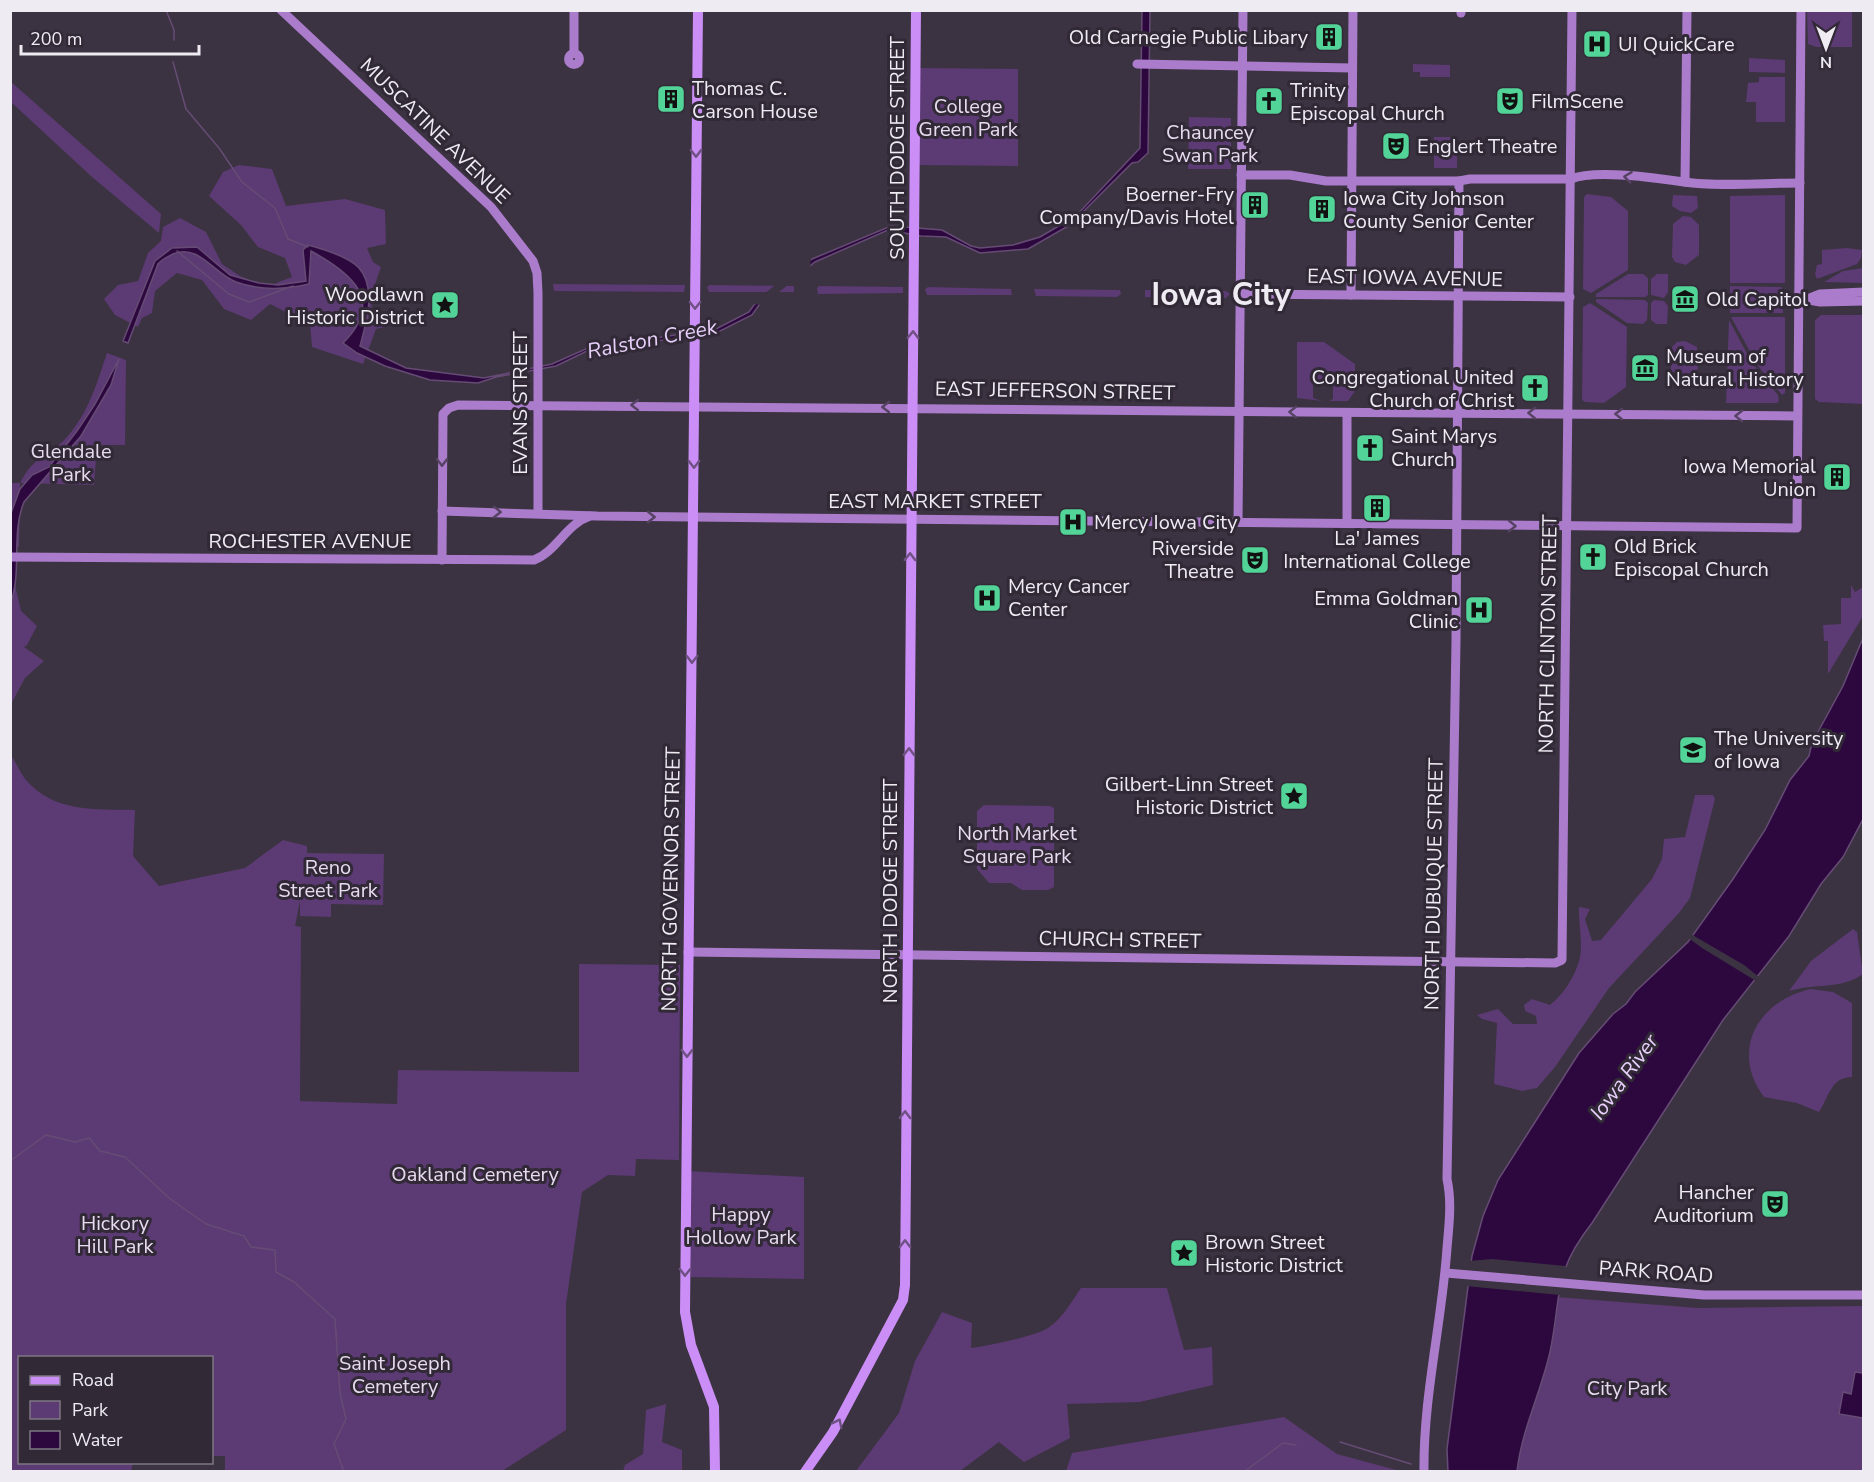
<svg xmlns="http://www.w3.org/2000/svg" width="1874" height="1482" font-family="'Nunito Sans',sans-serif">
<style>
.green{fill:#5c3a73}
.water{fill:#2c083f;stroke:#664c75;stroke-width:1.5}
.pier{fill:#3b3341}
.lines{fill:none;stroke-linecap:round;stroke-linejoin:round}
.stream{stroke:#664c75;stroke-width:1.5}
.secondary{stroke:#ab7ccc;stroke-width:9}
.primary{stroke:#cb8ef6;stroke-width:10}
.oneway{stroke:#6f5183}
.oneway2{stroke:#564263}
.labels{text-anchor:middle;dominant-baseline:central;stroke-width:6;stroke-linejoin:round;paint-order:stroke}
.poi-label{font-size:20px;fill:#efebf3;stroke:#312936;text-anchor:start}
.park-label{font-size:20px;fill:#e7dbf0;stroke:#312936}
.street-label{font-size:20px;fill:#efebf3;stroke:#312936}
.water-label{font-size:21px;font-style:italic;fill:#e8d0fb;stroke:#312936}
.town-label{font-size:32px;font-weight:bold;fill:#efebf3;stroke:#312936}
</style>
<rect width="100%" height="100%" fill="#3b3341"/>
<g class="green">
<polygon points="1807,11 1852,11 1852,47 1816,47 1808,44"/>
<polygon points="1749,58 1785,60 1785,73 1749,72"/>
<polygon points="1413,64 1450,65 1450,77 1420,77 1420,72 1413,72"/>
<polygon points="919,68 1018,69 1018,166 919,165"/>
<polygon points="1759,77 1785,77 1785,122 1756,122 1756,102 1746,102 1748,83 1759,82"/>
<polygon points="10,81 161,214 159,233 92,177 11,102"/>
<polygon points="1189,117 1231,118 1231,169 1188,169"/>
<rect x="1434" y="137" width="23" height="31"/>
<polygon points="239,165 272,169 286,206 345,199 385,210 386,244 367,248 373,262 381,267 371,296 372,314 385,327 376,329 363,364 312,347 310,324 270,304 251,320 224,309 202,280 177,273 155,291 152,313 142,318 138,327 115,315 104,299 118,285 138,281 148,253 161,241 163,227 180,218 206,232 222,264 240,276 266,287 292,277 285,258 258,247 241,225 209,196 223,172"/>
<polygon points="1587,194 1611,197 1628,211 1628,270 1591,293 1583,289 1584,197"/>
<polygon points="1673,195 1697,196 1698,208 1691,213 1680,211 1672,206"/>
<polygon points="1785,195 1785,283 1730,283 1730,196"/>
<polygon points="1683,216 1691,217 1699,225 1699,255 1686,265 1675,262 1672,257 1673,224"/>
<polygon points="1847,248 1862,250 1861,258 1857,264 1817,279 1815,274 1817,265 1822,264 1822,250"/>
<polygon points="1863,268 1863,283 1824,282 1843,271"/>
<polygon points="1628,274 1643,274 1648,278 1648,295 1645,297 1596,297 1596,294"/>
<polygon points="1657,274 1668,274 1668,292 1664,298 1651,295 1651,279"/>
<polygon points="553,284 685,285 685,286 684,292 554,291"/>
<polygon points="710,285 794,286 794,292 709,292 707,287"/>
<polygon points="819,286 903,287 903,293 818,294 817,288"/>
<polygon points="1730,286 1782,287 1783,313 1730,313"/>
<polygon points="928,287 1011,289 1012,295 927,295 925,289"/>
<polygon points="1034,289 1120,290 1121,294 1117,297 1036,296"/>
<polygon points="1145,290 1226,291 1230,294 1226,298 1145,297"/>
<polygon points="1596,299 1645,300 1648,303 1647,320 1643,324 1627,323 1596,302"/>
<polygon points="1654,300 1664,301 1668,306 1667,324 1656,324 1651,320 1651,303"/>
<polygon points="1590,303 1627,327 1626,387 1604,403 1585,402 1582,400 1583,307"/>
<polygon points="1821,315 1863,315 1863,404 1819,402 1815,399 1815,320"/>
<polygon points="1731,317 1785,317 1785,393 1782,395 1758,366"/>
<polygon points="1729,320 1752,363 1778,395 1779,401 1777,403 1726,403"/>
<polygon points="1685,341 1697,347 1698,369 1684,378 1671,371 1670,349 1677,342"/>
<polygon points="1297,342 1324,342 1355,364 1355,391 1348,401 1329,401 1333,399 1333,384 1323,382 1313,385 1313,398 1322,401 1297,398"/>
<path d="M107,353L126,360L125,445H97L94,485L20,483L19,547H11V483H20C35,454 48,458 66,438C88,414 97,383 107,353Z"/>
<polygon points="15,585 21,611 37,626 27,645 24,647 44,661 25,678 11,704 10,602"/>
<polygon points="1851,585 1855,592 1863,587 1863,616 1828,674 1828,641 1824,641 1823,625 1841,624 1841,598 1851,598"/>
<path d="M11,756C17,763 20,773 26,780C55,813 95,809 135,810L133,856L159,886L245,868L283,840L307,846V853L384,854L383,905L331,904V917L300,916V901L295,926L301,927L300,1101L397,1104L398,1070L579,1072V964L680,965L679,1160L636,1159L635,1176L608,1175L582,1192L566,1304V1430L502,1471H225V1456H212V1358H20V1462L133,1463L131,1471H11Z"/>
<path d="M1695,795H1713L1715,799L1690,898L1679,913L1609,988L1555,1067L1537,1088L1522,1091L1494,1084L1497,1023L1482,1019L1477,1015L1498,1009L1513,1024H1537L1536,1016L1525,1011L1524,1005L1532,999L1550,1005C1563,995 1575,976 1579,961C1584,945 1578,924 1579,907L1590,909L1585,919L1592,941L1601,940L1652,879L1662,859L1664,839L1685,837Z"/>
<polygon points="984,805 1050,806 1054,808 1054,887 1048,890 1022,890 1011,883 989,883 977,869 977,811"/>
<path d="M1853,929L1857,932L1863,974C1841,990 1814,983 1789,991L1811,961Z"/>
<path d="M1811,989L1833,992L1852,1003V1077C1831,1077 1829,1097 1819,1112L1797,1103L1764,1097C1729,1050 1759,1000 1811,989Z"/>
<polygon points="686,1171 804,1177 804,1279 691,1277"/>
<path d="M1081,1288H1167L1184,1350L1212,1347L1213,1385L1140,1402L1067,1404L1070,1438L1024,1462L999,1442L960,1471H856L899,1413L915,1361L942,1312L972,1323L971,1348C987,1346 1036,1336 1048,1328C1062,1319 1072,1301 1081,1288Z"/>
<path d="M1556,1297L1698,1308L1863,1306V1471L1517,1472C1524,1412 1548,1356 1556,1297Z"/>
<polygon points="666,1404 662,1442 682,1450 682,1471 623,1471 625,1465 643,1454 646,1410"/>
<polygon points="1284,1417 1337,1454 1400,1471 1066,1471 1072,1453"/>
</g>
<g class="water">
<path d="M1142,11H1150L1148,153L1138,162L1132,163L1070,225L1028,249L980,253L946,237L921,236L888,230L815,262L759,305L752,315L716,333L589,350L556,366L496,377L478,383L430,380L385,366L357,353L343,343C386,300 351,273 311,251L309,284C284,290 261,291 236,282C214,274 199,243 173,254C167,257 162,259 158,264L128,343L123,341L155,261L172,248L197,247L230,275L259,283L278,285L306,281L303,250L308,245C323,249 348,256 359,268C377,288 366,324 360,346L406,368L484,378L552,364L588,348L716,329L749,312L754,305L812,259L891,226L942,230L971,246L980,248L1013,245L1040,237L1076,216L1140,148Z"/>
<path d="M119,359L111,385L81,436L24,502C11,533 22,570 11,602V513L20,489L32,475L49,467L77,431L95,404Z"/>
<path d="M1863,638V819L1843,857L1821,884L1789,936L1723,1020L1592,1223C1552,1274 1562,1294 1550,1352C1541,1392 1522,1429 1517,1471L1448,1472L1447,1449L1472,1256L1483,1216L1498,1180L1579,1053L1613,1014L1626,1004L1635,992L1688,942L1733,879L1765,830L1790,780L1809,756L1812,743L1843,686Z"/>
<polygon points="1855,1372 1863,1373 1863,1418 1839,1414 1843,1392 1851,1394"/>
</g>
<g class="pier">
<polygon points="811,257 810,268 762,305 751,304"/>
<polygon points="1689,933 1744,965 1759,977 1756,981 1702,948 1687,937"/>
<polygon points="1492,1259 1565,1266 1567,1268 1560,1295 1465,1286 1469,1261"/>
</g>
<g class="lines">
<g class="stream">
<polyline points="166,10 174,30 174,40"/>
<polyline points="173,62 186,109 219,148 242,182 275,208 288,239 308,247"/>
<polyline points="177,251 229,294 249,302 293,286"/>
<polyline points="10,1161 46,1135 75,1142 89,1138 100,1151 125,1157 169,1198 206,1224 244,1236 251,1247 275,1250 276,1272 294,1282 335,1319 340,1393 346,1419 334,1444 344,1472"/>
<polyline points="1340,1442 1411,1464"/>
<polyline points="1244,1472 1283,1443 1296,1445"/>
</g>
<g class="secondary">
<polyline points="281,10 491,207 533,261 537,273 538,293 538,512"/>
<polyline points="574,10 574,53"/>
<polyline points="1461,10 1461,13"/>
<circle cx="574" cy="59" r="5.5"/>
<polyline points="1137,64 1352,68"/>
<path d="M1241,175H1290L1326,181H1459L1470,179H1571C1595,169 1657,178 1684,182C1718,187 1764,183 1800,183"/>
<polyline points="1685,182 1687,10"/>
<polyline points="1240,294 1570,297"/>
<polyline points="1351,295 1353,10"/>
<polyline points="1798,298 1820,302 1864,301"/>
<polyline points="1810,298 1820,294 1864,292"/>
<polyline points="442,511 597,516 1797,528 1801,10"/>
<polyline points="1238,522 1243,10"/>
<polyline points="1347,523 1347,413"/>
<path d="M10,557L534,560C557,551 566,524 590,516"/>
<polyline points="442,560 443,414 449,408 458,405 1797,416"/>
<polyline points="688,952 1555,963 1562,960 1572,10"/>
<polyline points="1446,1273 1704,1295 1864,1295"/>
<path d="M1424,1472C1423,1397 1442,1322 1447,1248C1449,1225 1452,1202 1447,1179L1456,641L1459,181"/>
</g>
<g class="primary">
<polyline points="698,10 685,1312 691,1345 714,1407 715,1472"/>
<polyline points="805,1472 833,1432 903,1300 905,1285 916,10"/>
</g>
</g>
<defs><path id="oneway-chevron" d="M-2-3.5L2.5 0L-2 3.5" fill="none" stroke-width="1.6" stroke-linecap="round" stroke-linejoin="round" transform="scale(1.5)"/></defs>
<g class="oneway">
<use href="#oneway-chevron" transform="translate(696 153) rotate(90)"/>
<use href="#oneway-chevron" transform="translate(695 305) rotate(90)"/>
<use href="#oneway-chevron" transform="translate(913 335) rotate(-89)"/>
<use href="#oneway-chevron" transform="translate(694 464) rotate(90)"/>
<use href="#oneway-chevron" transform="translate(910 557) rotate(-89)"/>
<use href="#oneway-chevron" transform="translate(692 659) rotate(91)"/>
<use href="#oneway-chevron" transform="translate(909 752) rotate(-89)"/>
<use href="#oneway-chevron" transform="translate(687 1053) rotate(90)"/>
<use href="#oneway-chevron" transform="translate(905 1115) rotate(-89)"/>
<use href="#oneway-chevron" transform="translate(905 1244) rotate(-90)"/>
<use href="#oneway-chevron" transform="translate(685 1272) rotate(91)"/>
<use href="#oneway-chevron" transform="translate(838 1423) rotate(-63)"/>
</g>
<g class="oneway2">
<use href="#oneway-chevron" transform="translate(1628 177) rotate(-173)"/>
<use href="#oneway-chevron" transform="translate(635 405) rotate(-180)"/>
<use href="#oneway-chevron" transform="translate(886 407) rotate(-180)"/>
<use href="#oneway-chevron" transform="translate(1293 412) rotate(-179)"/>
<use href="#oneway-chevron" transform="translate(1532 413) rotate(-179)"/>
<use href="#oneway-chevron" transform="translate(1619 414) rotate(-179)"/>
<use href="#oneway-chevron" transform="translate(1739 416) rotate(-179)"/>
<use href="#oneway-chevron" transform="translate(442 462) rotate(90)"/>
<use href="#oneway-chevron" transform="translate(497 512) rotate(1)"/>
<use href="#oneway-chevron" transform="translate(651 517)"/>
<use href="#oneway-chevron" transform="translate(1512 526) rotate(1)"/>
</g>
<defs>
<g id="building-square" transform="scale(1.5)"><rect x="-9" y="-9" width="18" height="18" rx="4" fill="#52d397" stroke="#312936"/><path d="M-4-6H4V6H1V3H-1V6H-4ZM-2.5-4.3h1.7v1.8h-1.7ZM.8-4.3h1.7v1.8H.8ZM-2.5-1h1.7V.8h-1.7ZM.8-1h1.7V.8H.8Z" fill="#111"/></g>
<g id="hospital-square" transform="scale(1.5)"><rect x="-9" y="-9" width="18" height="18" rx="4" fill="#52d397" stroke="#312936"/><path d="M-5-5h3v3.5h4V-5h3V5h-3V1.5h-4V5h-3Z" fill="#111"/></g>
<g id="church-square" transform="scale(1.5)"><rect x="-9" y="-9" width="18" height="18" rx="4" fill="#52d397" stroke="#312936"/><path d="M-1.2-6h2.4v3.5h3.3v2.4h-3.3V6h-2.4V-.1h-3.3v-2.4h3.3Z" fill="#111"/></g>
<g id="theatre-square" transform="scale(1.5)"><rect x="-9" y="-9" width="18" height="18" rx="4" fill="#52d397" stroke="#312936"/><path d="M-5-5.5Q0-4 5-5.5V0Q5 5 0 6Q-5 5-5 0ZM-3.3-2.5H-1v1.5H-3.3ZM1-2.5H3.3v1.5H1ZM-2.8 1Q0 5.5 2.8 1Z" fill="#111"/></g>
<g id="museum-square" transform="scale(1.5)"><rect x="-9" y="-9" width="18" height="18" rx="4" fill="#52d397" stroke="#312936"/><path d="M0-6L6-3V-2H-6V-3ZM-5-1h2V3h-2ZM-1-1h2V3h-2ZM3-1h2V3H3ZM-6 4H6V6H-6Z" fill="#111"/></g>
<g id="sight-square" transform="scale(1.5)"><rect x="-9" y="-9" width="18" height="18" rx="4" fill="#52d397" stroke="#312936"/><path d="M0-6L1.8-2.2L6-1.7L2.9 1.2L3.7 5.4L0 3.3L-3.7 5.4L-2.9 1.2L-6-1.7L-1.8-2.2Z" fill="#111"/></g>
<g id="university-square" transform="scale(1.5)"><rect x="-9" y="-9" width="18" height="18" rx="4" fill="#52d397" stroke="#312936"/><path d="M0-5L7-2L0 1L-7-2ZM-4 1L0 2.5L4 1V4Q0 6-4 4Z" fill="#111"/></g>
</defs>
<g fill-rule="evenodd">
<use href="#building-square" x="1329" y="37"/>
<use href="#hospital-square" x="1597" y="44"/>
<use href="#building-square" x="671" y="99"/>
<use href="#church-square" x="1269" y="101"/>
<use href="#theatre-square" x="1510" y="101"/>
<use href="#theatre-square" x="1396" y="146"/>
<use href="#building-square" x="1255" y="205"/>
<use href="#building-square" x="1322" y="209"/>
<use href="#museum-square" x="1685" y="299"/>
<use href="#sight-square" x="445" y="305"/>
<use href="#museum-square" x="1645" y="368"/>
<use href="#church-square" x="1535" y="388"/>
<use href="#church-square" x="1370" y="448"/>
<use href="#building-square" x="1837" y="477"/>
<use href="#building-square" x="1377" y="508"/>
<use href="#hospital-square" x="1073" y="522"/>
<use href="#church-square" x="1593" y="557"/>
<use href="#theatre-square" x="1255" y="560"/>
<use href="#hospital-square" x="987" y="598"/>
<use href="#hospital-square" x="1479" y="610"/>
<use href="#university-square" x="1693" y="750"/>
<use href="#sight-square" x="1294" y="796"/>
<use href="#theatre-square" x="1775" y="1204"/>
<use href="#sight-square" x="1184" y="1253"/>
</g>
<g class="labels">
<g class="poi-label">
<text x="1308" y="37" text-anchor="end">Old Carnegie Public Libary</text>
<text x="1618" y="44">UI QuickCare</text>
<text x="692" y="88">Thomas C.<tspan x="692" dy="23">Carson House</tspan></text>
<text x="1290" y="90">Trinity<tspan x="1290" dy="23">Episcopal Church</tspan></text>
<text x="1531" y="101">FilmScene</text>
<text x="1417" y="146">Englert Theatre</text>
<text x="1234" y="194" text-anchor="end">Boerner-Fry<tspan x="1234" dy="23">Company/Davis Hotel</tspan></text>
<text x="1343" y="198">Iowa City Johnson<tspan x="1343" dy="23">County Senior Center</tspan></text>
<text x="424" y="294" text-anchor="end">Woodlawn<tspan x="424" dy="23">Historic District</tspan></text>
<text x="1706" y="299">Old Capitol</text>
<text x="1666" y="356">Museum of<tspan x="1666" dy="23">Natural History</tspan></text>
<text x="1514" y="377" text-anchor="end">Congregational United<tspan x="1514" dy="23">Church of Christ</tspan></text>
<text x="1391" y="436">Saint Marys<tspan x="1391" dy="23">Church</tspan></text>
<text x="1816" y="466" text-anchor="end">Iowa Memorial<tspan x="1816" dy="23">Union</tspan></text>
<text x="1094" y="522">Mercy Iowa City</text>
<text x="1377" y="538" text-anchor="middle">La' James<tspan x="1377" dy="23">International College</tspan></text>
<text x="1614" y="546">Old Brick<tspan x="1614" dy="23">Episcopal Church</tspan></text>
<text x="1234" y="548" text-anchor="end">Riverside<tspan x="1234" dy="23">Theatre</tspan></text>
<text x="1008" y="586">Mercy Cancer<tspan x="1008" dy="23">Center</tspan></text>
<text x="1458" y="598" text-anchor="end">Emma Goldman<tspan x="1458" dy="23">Clinic</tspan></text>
<text x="1714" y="738">The University<tspan x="1714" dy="23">of Iowa</tspan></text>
<text x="1273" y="784" text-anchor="end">Gilbert-Linn Street<tspan x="1273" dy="23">Historic District</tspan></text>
<text x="1754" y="1192" text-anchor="end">Hancher<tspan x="1754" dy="23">Auditorium</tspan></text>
<text x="1205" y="1242">Brown Street<tspan x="1205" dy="23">Historic District</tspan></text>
</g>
<g class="park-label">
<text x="968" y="106">College<tspan x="968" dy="23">Green Park</tspan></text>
<text x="1210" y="132">Chauncey<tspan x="1210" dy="23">Swan Park</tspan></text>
<text x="71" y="451">Glendale<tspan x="71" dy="23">Park</tspan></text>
<text x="1017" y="833">North Market<tspan x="1017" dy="23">Square Park</tspan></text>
<text x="328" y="867">Reno<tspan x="328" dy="23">Street Park</tspan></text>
<text x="475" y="1174">Oakland Cemetery</text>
<text x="741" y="1214">Happy<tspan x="741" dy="23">Hollow Park</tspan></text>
<text x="115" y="1223">Hickory<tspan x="115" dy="23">Hill Park</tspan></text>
<text x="395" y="1363">Saint Joseph<tspan x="395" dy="23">Cemetery</tspan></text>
<text x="1627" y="1388">City Park</text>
</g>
<g class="street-label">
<text transform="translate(435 131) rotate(44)">MUSCATINE AVENUE</text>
<text transform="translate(897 148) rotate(-90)">SOUTH DODGE STREET</text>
<text transform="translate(1405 278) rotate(1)">EAST IOWA AVENUE</text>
<text transform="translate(1055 391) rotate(1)">EAST JEFFERSON STREET</text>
<text transform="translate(520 403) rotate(-90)">EVANS STREET</text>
<text x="935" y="501">EAST MARKET STREET</text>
<text x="310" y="541">ROCHESTER AVENUE</text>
<text transform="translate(1548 634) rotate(-89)">NORTH CLINTON STREET</text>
<text transform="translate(671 879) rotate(-89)">NORTH GOVERNOR STREET</text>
<text transform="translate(1434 884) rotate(-89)">NORTH DUBUQUE STREET</text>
<text transform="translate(890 891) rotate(-90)">NORTH DODGE STREET</text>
<text transform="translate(1120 940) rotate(1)">CHURCH STREET</text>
<text transform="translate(1656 1272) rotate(4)">PARK ROAD</text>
</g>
<g class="water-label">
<text transform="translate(652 339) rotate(-11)">Ralston Creek</text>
<text transform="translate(1624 1077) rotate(-54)">Iowa River</text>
</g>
<g class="town-label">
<text x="1221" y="294">Iowa City</text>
</g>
</g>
<rect width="1874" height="1482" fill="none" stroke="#efebf3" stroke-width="24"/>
<rect x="18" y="1356" width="195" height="108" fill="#312936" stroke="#7d7782" stroke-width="1.5"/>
<rect x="30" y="1376" width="30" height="9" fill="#cb8ef6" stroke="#7d7782" stroke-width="1.5"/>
<text x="72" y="1386" font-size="18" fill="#efebf3">Road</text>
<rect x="30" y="1401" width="30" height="18" fill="#5c3a73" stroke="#7d7782" stroke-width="1.5"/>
<text x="72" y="1416" font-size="18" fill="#efebf3">Park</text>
<rect x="30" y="1431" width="30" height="18" fill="#2c083f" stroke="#7d7782" stroke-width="1.5"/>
<text x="72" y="1446" font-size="18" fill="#efebf3">Water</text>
<g transform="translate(1826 48) rotate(180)" stroke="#312936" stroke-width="4.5" paint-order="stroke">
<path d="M0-4.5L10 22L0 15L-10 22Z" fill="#efebf3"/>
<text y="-9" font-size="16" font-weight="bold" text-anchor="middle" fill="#efebf3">N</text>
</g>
<path d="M21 45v9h178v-9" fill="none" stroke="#efebf3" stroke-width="3"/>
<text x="30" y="45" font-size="18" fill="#efebf3" stroke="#312936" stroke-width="4.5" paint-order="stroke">200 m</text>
</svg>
